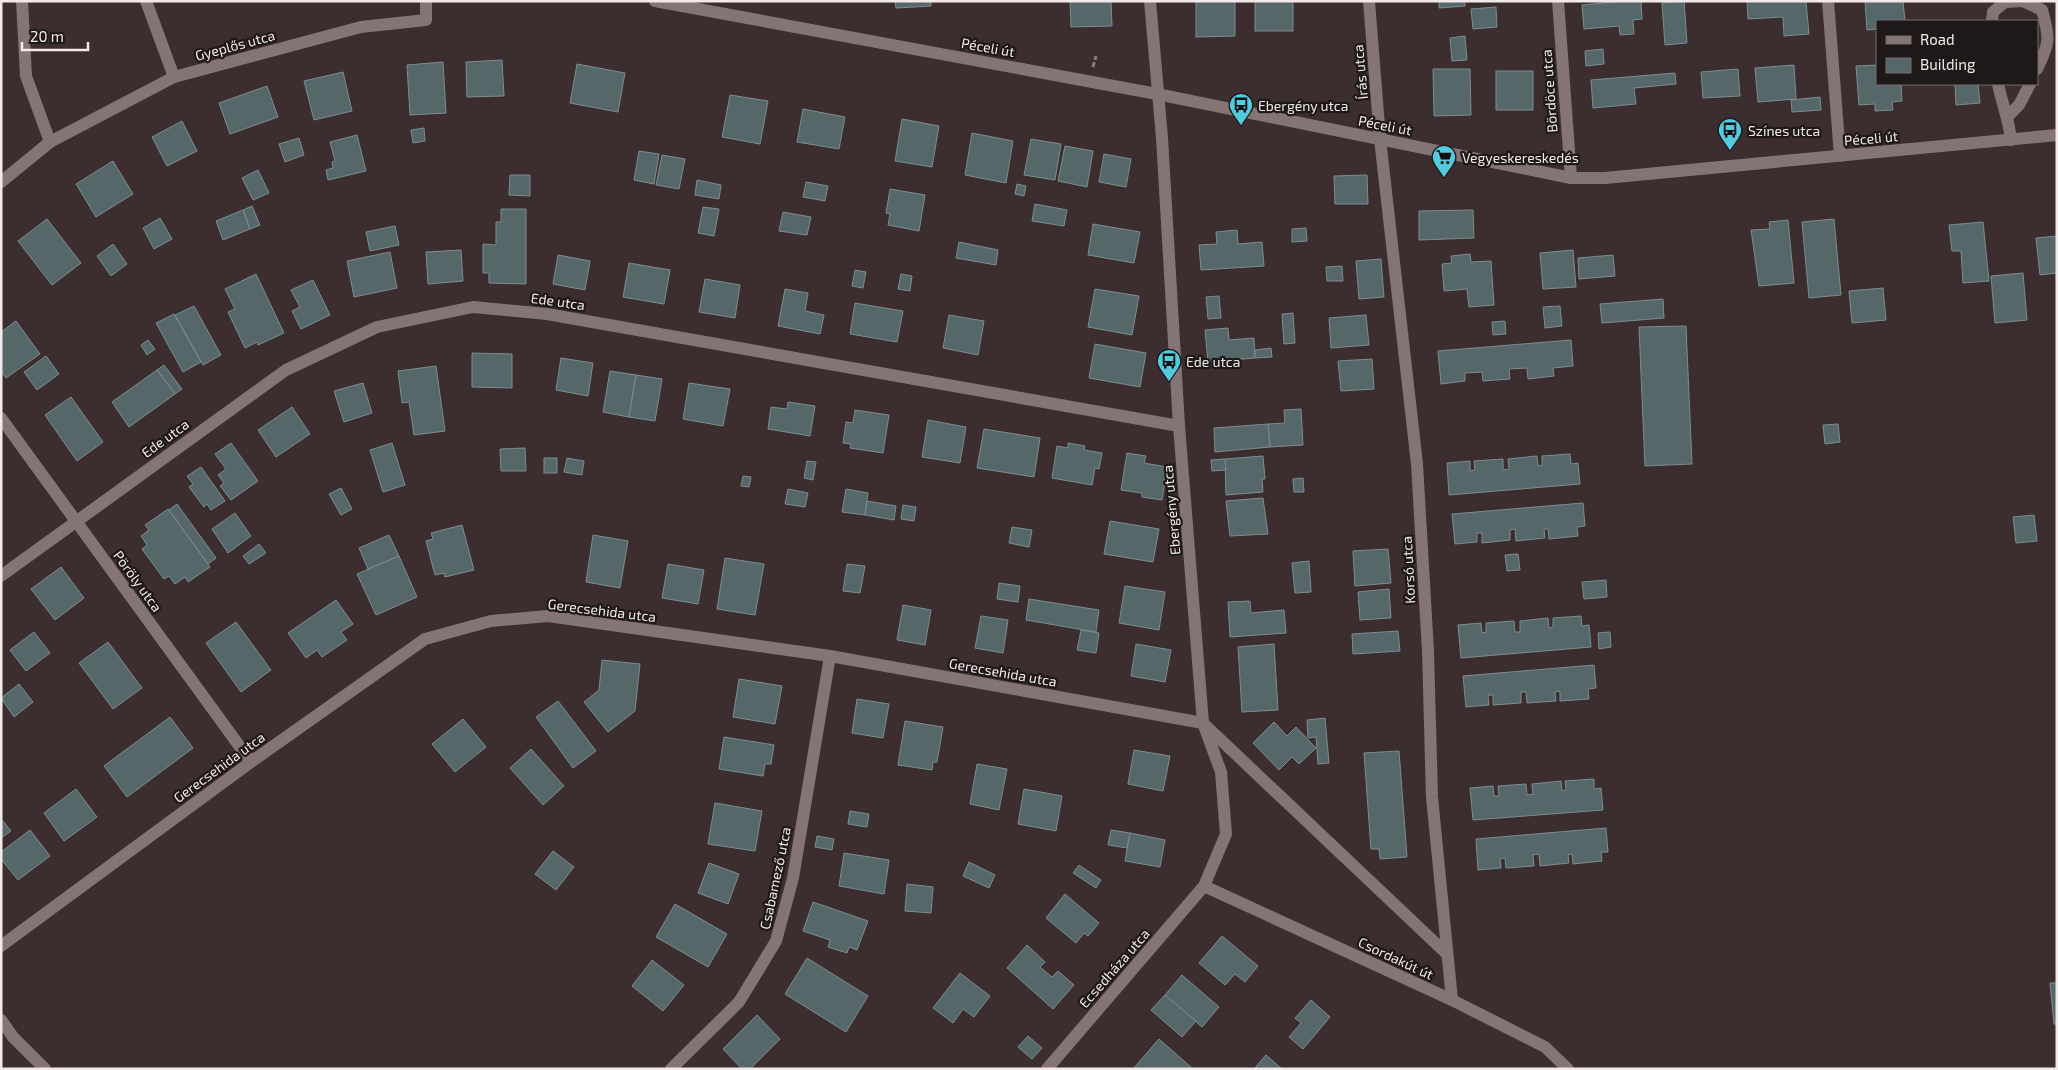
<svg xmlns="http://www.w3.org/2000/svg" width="2058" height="1070" font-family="'Exo 2',sans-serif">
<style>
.building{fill:#56676a;stroke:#7c8d91}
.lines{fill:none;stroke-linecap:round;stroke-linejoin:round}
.path{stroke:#897d7d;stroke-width:3;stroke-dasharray:5 2.5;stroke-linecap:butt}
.lane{stroke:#857475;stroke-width:12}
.street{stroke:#857475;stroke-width:12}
.secondary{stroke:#857475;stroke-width:12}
.labels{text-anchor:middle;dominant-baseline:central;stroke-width:4.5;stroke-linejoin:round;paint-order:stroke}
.street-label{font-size:14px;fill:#f3e9e9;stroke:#1e1818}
.poi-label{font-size:14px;fill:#f3e9e9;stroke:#1e1818;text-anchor:start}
</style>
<rect width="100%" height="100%" fill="#3c2e2e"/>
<g class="building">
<polygon points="895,1 931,1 931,6 896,8"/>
<polygon points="1070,1 1111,1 1112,26 1071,27"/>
<polygon points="1196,1 1235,1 1235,36 1196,37"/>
<rect x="1255" y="1" width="38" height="30"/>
<polygon points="1439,1 1465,1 1465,6 1439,8"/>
<polygon points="1623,1 1641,1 1642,19 1633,20 1634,34 1620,35 1619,26 1584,29 1582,5"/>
<polygon points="1684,1 1687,43 1665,45 1662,3"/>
<polygon points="1747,1 1806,1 1809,34 1784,36 1783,17 1748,19"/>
<polygon points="1865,1 1903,1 1905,21 1877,21 1877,29 1867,30"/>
<polygon points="1496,7 1497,27 1473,29 1471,9"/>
<polygon points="1465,36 1467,60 1452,61 1450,38"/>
<polygon points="1603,49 1604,64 1586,66 1585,51"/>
<polygon points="502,60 504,96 467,97 466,62"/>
<polygon points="443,62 446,113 410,115 407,65"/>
<polygon points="577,64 625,73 618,112 570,103"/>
<polygon points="1794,65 1796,99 1758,102 1755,68"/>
<polygon points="1877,65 1877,84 1901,84 1902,101 1892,102 1893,110 1875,111 1875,104 1859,105 1856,66"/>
<polygon points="1433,69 1470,69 1471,115 1434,116"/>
<polygon points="1738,69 1740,96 1703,98 1701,72"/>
<rect x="1496" y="71" width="37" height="39"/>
<polygon points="343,72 352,111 314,120 304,81"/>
<polygon points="1675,73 1676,84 1634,88 1636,104 1593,108 1591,80"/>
<polygon points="1955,84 1978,84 1980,103 1956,105"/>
<polygon points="267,86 278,117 230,134 219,103"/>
<polygon points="730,95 768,101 760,144 722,137"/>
<polygon points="1820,97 1821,110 1792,112 1791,100"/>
<polygon points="803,109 845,117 839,149 797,142"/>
<polygon points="902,119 939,126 932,167 895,161"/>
<polygon points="182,121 197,151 167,166 152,137"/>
<polygon points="424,128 425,141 413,143 411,130"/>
<polygon points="972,133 1013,141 1006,183 965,175"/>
<polygon points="357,135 366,171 328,180 326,170 333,168 332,162 335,161 330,142"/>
<polygon points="299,138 304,155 285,162 279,144"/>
<polygon points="1031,139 1061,144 1055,180 1024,175"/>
<polygon points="1065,146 1093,151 1087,187 1058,181"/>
<polygon points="639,151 659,154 654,184 634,180"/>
<polygon points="1104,154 1131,159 1126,187 1099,182"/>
<polygon points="662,155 685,159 679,189 656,185"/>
<polygon points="113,161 133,194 96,217 76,184"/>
<polygon points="258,170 269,193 253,200 242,178"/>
<polygon points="510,175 530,175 530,196 509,195"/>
<polygon points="1367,175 1368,204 1335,204 1334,176"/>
<polygon points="697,180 721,185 719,199 695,195"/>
<polygon points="806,182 828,186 825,201 803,197"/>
<polygon points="1017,184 1026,186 1024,196 1015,194"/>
<polygon points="890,189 925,195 919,231 888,225 890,214 886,213"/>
<polygon points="1035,204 1067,210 1064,226 1032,221"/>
<polygon points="252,206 260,225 250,229 243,210"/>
<polygon points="703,207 719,209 714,236 698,233"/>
<polygon points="501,209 526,209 526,284 489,283 489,273 483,273 483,244 496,245 496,222 501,222"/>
<polygon points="243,210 250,229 223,240 216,221"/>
<polygon points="1473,210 1474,238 1419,240 1419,211"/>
<polygon points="783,212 811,217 807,235 779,231"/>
<polygon points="160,218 172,239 154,249 143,228"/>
<polygon points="47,219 81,263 52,285 18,241"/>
<polygon points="1834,219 1841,295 1809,298 1802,222"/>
<polygon points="1788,220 1794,283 1759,286 1751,230 1770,229 1769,222"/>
<polygon points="1983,222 1989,281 1963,283 1961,251 1952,251 1949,225"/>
<polygon points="1093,224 1140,232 1134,263 1088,255"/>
<polygon points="395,226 399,245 370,251 366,232"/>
<polygon points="1306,228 1307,241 1292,242 1292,229"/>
<polygon points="1237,230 1238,244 1262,242 1264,266 1201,270 1199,245 1217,244 1216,232"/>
<polygon points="2057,236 2057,285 2056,273 2040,275 2036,238"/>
<polygon points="959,242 998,250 996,265 956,258"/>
<polygon points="113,244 127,264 111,276 97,256"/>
<polygon points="461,250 463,281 428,284 426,252"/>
<polygon points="1573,250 1576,287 1543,289 1540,253"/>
<polygon points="390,252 397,288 354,297 347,261"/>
<polygon points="1470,254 1471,262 1491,261 1494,305 1469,307 1467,289 1444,291 1442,264 1452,263 1451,256"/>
<polygon points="558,255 590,261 585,290 553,284"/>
<polygon points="1613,255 1615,276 1579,279 1578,258"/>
<polygon points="1381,259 1384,297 1359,299 1356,261"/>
<polygon points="629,263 670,270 664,304 623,297"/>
<polygon points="1342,266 1343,281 1327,281 1326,267"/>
<polygon points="855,270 866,272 863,288 852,286"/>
<polygon points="2023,273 2027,320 1995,323 1991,276"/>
<polygon points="256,274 284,333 258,345 257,342 245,348 228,312 235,309 225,289"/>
<polygon points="901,274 912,276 910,291 898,289"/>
<polygon points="705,279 740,285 735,318 699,312"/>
<polygon points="313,280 330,315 301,329 292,311 300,307 291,290"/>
<polygon points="1883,288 1886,320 1852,323 1849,291"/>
<polygon points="785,289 808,293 805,311 824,315 820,334 778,326"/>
<polygon points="1095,289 1139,296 1132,335 1088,327"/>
<polygon points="1219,296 1221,318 1208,319 1206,297"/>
<polygon points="1663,299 1664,318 1602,323 1600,304"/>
<polygon points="855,303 903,311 897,342 850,334"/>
<polygon points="194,306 221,355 203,365 175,315"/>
<polygon points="1560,306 1562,326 1545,328 1543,307"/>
<polygon points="1293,313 1295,343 1284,344 1282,314"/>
<polygon points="174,314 201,362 183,372 156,323"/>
<polygon points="949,315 984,321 978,355 943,348"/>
<polygon points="1366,315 1369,345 1331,348 1329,318"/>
<polygon points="16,321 40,354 6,378 1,371 1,332"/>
<polygon points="1505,321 1506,334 1493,335 1492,322"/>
<polygon points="1686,326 1692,464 1645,466 1639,327"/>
<polygon points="1228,328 1229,340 1254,338 1255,358 1208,362 1205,330"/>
<polygon points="148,340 155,349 147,355 141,345"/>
<polygon points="1571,340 1573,366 1553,368 1554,376 1528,379 1527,368 1509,369 1510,379 1483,381 1482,372 1465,373 1465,381 1441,384 1438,351"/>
<polygon points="1095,344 1146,353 1140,387 1089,378"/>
<polygon points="1271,348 1272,357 1255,358 1255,350"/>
<polygon points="472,353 512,354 512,388 472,387"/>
<polygon points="46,356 59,374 37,390 24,372"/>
<polygon points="561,358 593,363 588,396 556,390"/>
<polygon points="1372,359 1374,389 1341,391 1338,361"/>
<polygon points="164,365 182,389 175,394 157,370"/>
<polygon points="436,366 445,431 414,435 409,402 402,403 398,371"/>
<polygon points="157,370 175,394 129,427 112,402"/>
<polygon points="610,371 636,375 629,417 603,412"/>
<polygon points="636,375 662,379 655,421 629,417"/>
<polygon points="363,383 372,413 344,422 334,391"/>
<polygon points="689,383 730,389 723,426 683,419"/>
<polygon points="71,397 103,442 77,461 45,415"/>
<polygon points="788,402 815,406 810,436 768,429 771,407 787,409"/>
<polygon points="292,407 310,434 276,457 258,430"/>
<polygon points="1301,409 1303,445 1270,447 1268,424 1285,423 1284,410"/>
<polygon points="855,410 889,415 883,453 850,448 851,444 843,443 846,422 853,423"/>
<polygon points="928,420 966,427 960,463 922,457"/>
<polygon points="1268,424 1270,447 1215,452 1214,428"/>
<polygon points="1838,424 1840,442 1825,444 1823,425"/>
<polygon points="984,429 1040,438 1034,477 977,468"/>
<polygon points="231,443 258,481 231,500 220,486 224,483 218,475 226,469 215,454"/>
<polygon points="392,443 405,485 383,492 370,450"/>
<polygon points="1068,443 1085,446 1084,450 1102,453 1099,469 1095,468 1092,485 1052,478 1057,446 1068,448"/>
<polygon points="525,448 526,471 501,471 500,449"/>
<polygon points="1127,453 1146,456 1144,463 1167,467 1162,500 1142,497 1142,493 1121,490"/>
<polygon points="1570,454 1571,464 1578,463 1580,484 1449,495 1447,463 1470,461 1470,471 1475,470 1474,461 1503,459 1503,470 1509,469 1508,459 1537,456 1538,466 1542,465 1542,456"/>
<polygon points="1263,456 1265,479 1262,479 1263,492 1226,495 1225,459"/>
<rect x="544" y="458" width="13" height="15"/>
<polygon points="567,458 584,461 582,475 564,472"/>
<polygon points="1225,459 1226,470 1212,471 1211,460"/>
<polygon points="807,461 816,462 813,480 804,478"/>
<polygon points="201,467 225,501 211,510 207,504 204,507 189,487 193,484 187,476"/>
<polygon points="743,476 751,477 749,487 741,486"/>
<polygon points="1303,478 1304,492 1294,492 1293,479"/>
<polygon points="341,488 352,509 341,515 329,494"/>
<polygon points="788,489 808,493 805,507 785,504"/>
<polygon points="846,489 868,493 865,515 842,512"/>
<polygon points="1263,498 1268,534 1230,536 1226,501"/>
<polygon points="867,501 896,506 894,520 865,515"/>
<polygon points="1583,503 1585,526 1577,527 1578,536 1549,539 1548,529 1544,529 1545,538 1516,541 1515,529 1510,530 1510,540 1482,543 1482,533 1477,533 1477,542 1455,544 1452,514"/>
<polygon points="177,504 216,558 208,564 169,510"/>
<polygon points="903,505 916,507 914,521 901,519"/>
<polygon points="168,509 210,567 188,582 185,577 175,584 169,576 164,579 142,549 147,545 141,536 149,530 145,525"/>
<polygon points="235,513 251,536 228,553 212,529"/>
<polygon points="2034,515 2037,541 2016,543 2013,517"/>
<polygon points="1110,521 1159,529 1153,562 1104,554"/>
<polygon points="462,525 474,570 445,577 444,573 435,575 426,541 433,539 431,533"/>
<polygon points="1012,527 1032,530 1029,547 1009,543"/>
<polygon points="389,535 399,556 368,569 359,548"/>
<polygon points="593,535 628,541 620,588 586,582"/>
<polygon points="259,544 266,553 249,564 243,556"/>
<polygon points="1388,549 1391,583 1355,586 1353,551"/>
<polygon points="1518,554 1520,570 1507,571 1505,555"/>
<polygon points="399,556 417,597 376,615 357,574"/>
<polygon points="725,558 764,564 755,615 717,609"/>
<polygon points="1309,561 1311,592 1295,593 1292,563"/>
<polygon points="668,564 704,570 698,604 662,598"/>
<polygon points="847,564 865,566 860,593 843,591"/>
<polygon points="61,567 84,598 55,620 31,589"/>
<polygon points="1606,580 1607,597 1584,599 1582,582"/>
<polygon points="999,583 1020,586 1018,602 997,599"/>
<polygon points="1125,586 1165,592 1159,630 1119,623"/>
<polygon points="1389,589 1391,618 1360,620 1358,592"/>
<polygon points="1029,599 1099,610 1096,632 1026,620"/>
<polygon points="336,600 353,624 341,632 347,640 322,657 317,650 306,658 288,633"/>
<polygon points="1250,601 1251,613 1284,610 1286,633 1230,637 1228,602"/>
<polygon points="903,605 931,610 925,645 897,640"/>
<polygon points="981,616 1008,620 1003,653 975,648"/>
<polygon points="1581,616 1582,626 1589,625 1591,647 1461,658 1458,625 1481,623 1482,633 1486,632 1486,623 1514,621 1515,632 1520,632 1520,621 1548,618 1549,628 1553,627 1553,618"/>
<polygon points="236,622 271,670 241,692 206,643"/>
<polygon points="1081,630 1099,633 1096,653 1077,650"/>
<polygon points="1398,631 1400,651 1353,654 1352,634"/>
<polygon points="34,632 50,653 26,671 10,650"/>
<polygon points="1610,632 1611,647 1599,649 1598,633"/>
<polygon points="108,642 142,688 113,709 79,663"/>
<polygon points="1136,644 1171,650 1165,682 1131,676"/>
<polygon points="1274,644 1278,710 1242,712 1238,647"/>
<polygon points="602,660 640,664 635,711 608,732 584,702 599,690"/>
<polygon points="1594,665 1596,688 1588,689 1589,699 1560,701 1560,691 1555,692 1556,701 1527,703 1526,692 1521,692 1521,703 1493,705 1493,695 1488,695 1489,705 1466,707 1463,676"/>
<polygon points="739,679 782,686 775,724 733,717"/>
<polygon points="19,684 33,702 14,717 1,698"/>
<polygon points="857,699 889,704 883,738 852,733"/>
<polygon points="558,701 596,751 573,768 536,717"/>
<polygon points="170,717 193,748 127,797 104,766"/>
<polygon points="1325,718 1329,763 1318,764 1316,737 1308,738 1307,720"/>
<polygon points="463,719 486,747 455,772 432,744"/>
<polygon points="905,721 943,727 937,762 933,762 932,770 898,765"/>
<polygon points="1274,722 1287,736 1296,727 1316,748 1299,764 1292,757 1279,770 1253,743"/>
<polygon points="724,737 774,745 771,764 765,764 763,776 719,769"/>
<polygon points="531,749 564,786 543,805 510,768"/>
<polygon points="1134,750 1170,756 1163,791 1128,784"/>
<polygon points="1399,751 1407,857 1380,859 1379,849 1371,849 1364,753"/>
<polygon points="977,764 1007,769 999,810 970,804"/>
<polygon points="1594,779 1594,789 1601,788 1603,810 1473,820 1470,788 1493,786 1494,796 1499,796 1498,786 1526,784 1527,795 1533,794 1532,784 1561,781 1562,791 1566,790 1565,781"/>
<polygon points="76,789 97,817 64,841 44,813"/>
<polygon points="1024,789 1062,796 1056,831 1018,824"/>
<polygon points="715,803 762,811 755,851 708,844"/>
<polygon points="850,811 869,814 867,827 848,824"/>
<polygon points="3,821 11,831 1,838 1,822"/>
<polygon points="1606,828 1608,852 1601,852 1602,861 1573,864 1572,854 1568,855 1569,863 1540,866 1539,854 1533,855 1534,866 1506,868 1505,858 1500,859 1501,868 1478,870 1476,839"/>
<polygon points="30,830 50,856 18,880 1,859 1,852"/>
<polygon points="1111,830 1130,833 1127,848 1108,845"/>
<polygon points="1130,833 1165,840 1160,867 1125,861"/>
<polygon points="817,836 834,839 832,850 815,847"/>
<polygon points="553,851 574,867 556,890 535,874"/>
<polygon points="844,853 889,860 884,894 839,886"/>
<polygon points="969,862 995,875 989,888 963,876"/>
<polygon points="709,863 739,874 728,904 698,893"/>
<polygon points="1079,865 1101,880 1096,888 1073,873"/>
<polygon points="907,884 933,887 931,913 905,911"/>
<polygon points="1065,894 1099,923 1088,936 1084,933 1076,943 1046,918"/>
<polygon points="813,902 868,921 857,950 849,947 847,953 828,947 830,940 803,931"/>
<polygon points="675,904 727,934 708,967 656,937"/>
<polygon points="1222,936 1258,966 1245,982 1235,974 1225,985 1199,963"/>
<polygon points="1027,945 1045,962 1040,967 1052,977 1058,971 1074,985 1053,1009 1007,968"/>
<polygon points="807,958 868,996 846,1032 785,994"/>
<polygon points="652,960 684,985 663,1011 632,986"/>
<polygon points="960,973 990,996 974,1017 963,1009 953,1023 933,1008"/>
<polygon points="1182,975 1219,1007 1202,1027 1165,995"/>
<polygon points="2050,983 2057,983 2057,1024 2054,1024"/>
<polygon points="1165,995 1196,1021 1182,1037 1151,1010"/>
<polygon points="1311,1000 1330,1017 1303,1049 1289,1037 1301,1023 1295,1018"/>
<polygon points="757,1015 780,1039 750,1069 742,1069 723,1049"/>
<polygon points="1028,1036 1042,1048 1032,1059 1018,1047"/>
<polygon points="1159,1039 1193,1069 1133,1069"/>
<polygon points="1266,1055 1282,1069 1254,1069"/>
</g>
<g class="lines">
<polyline class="path" points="1093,67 1096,56"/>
<g class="lane">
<polyline points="22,1 26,76 50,142"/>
<polyline points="146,1 174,77"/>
<path d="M2023,1L2042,10C2050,38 2050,43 2037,69"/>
<polyline points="1992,21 1993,12 2005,2 2023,1"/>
<path d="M1998,84C2002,103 2009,120 2011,140"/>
<polyline points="2008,116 2019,105 2030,84"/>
</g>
<g class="street">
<polyline points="1369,1 1380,139 1417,464 1428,651 1432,797 1452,1000"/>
<polyline points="1558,1 1571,178"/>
<polyline points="1828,1 1840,156"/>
<polyline points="1,182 50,142 174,77 361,27 426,20 426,1"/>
<polyline points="1,418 251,762"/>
<polyline points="1,576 286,370 377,327 473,307 547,314 1179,426"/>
<polyline points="1205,725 1447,954"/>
<polyline points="1204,886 1452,1000 1545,1047 1568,1069"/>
<polyline points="1,946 251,762 425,639 491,621 548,616 830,656 1203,723"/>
<polyline points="1,1020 13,1037 45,1069"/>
<polyline points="671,1069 739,1002 776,941 793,878 830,656"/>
<polyline points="1047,1069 1204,886 1226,834 1221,772 1203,723 1179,426 1162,138 1150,1"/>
</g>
<polyline class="secondary" points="655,1 1157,94 1571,178 1605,178 2057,135"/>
</g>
<defs>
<g id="bus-pin" transform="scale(1.25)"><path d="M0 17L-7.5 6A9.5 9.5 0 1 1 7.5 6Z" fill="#54cade" stroke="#1e1818"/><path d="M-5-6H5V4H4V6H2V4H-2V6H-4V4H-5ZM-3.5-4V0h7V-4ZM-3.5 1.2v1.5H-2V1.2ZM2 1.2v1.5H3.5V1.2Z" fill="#111"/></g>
<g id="supermarket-pin" transform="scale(1.25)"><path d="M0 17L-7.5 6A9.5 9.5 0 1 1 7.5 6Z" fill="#54cade" stroke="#1e1818"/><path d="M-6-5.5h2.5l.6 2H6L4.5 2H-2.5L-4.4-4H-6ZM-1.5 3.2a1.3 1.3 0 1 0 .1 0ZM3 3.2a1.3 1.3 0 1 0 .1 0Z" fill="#111"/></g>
</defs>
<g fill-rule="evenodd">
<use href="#bus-pin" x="1241" y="105"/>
<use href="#bus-pin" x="1730" y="130"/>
<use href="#supermarket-pin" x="1444" y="157"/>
<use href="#bus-pin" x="1169" y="361"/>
</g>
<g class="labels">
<g class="street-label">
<text transform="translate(235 45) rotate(-15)">Gyeplős utca</text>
<text transform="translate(988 47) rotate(10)">Péceli út</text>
<text transform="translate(1360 72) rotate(-95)">Írás utca</text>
<text transform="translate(1549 91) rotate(-94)">Bördöce utca</text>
<text transform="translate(1385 125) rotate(11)">Péceli út</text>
<text transform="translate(1871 138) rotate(-5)">Péceli út</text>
<text transform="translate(558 301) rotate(8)">Ede utca</text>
<text transform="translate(165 438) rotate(-36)">Ede utca</text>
<text transform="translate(1171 510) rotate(-95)">Ebergény utca</text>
<text transform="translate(1408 570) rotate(-93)">Korsó utca</text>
<text transform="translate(138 581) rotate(54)">Pöröly utca</text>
<text transform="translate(602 610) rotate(7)">Gerecsehida utca</text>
<text transform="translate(1003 672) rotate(10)">Gerecsehida utca</text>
<text transform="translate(219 767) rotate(-36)">Gerecsehida utca</text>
<text transform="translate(775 878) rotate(-78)">Csabamező utca</text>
<text transform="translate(1396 958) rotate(25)">Csordakút út</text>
<text transform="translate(1114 968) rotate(-49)">Ecsedháza utca</text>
</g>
<g class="poi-label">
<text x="1258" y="105">Ebergény utca</text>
<text x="1748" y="130">Színes utca</text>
<text x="1462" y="157">Vegyeskereskedés</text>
<text x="1186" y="361">Ede utca</text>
</g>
</g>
<rect width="2058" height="1070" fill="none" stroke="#f3e9e9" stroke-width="5"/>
<rect x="1876" y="20" width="162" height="65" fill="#1e1818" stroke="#736c6c"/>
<rect x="1886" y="36" width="25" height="8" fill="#857475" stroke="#736c6c"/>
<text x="1920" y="45" font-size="15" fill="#f3e9e9">Road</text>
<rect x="1886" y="58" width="25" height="15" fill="#56676a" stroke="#736c6c"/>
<text x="1920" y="70" font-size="15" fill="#f3e9e9">Building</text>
<path d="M22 42v8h66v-8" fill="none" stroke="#f3e9e9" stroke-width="2.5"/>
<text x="30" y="42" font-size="15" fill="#f3e9e9" stroke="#1e1818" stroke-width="4" paint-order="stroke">20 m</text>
</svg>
